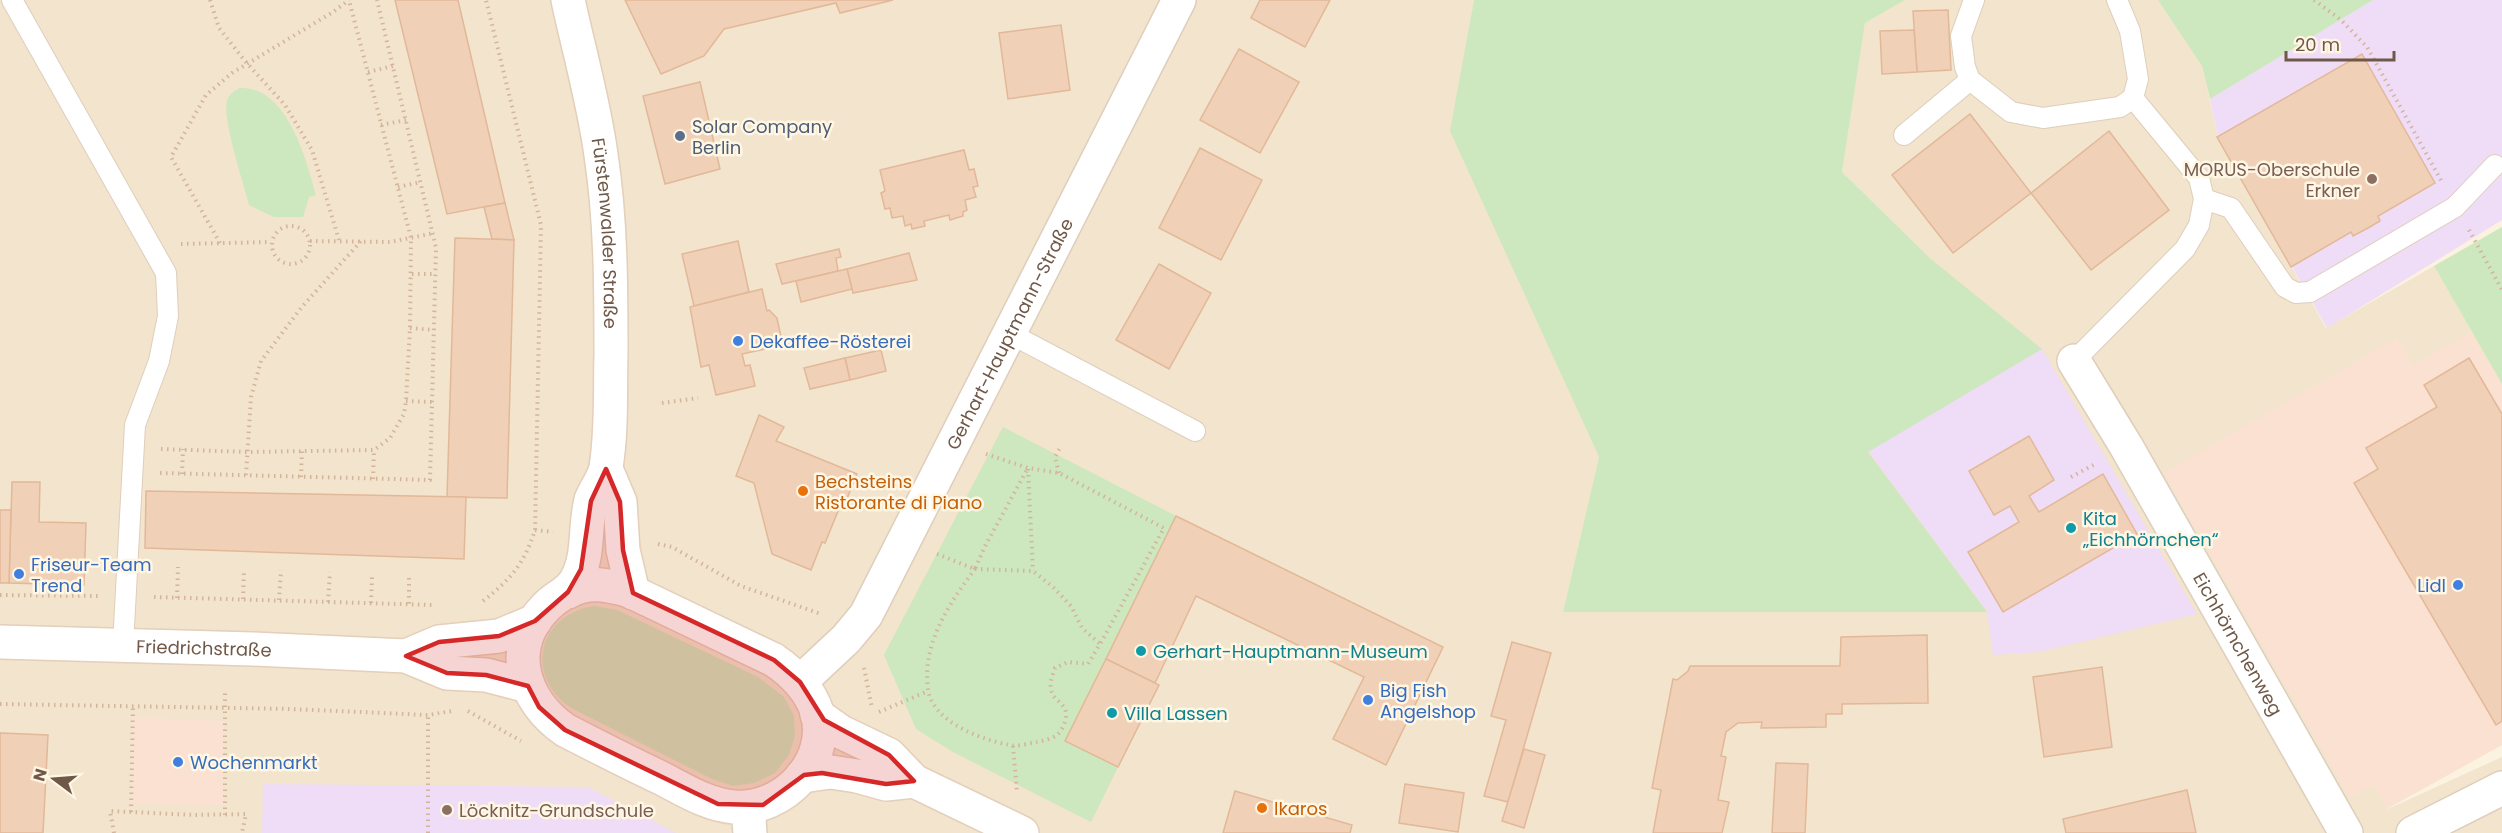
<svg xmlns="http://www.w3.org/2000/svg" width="2502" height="833" font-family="Poppins,sans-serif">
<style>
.residential{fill:#f2e4cd}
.commercial{fill:#fbe1d2}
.education{fill:#efdcf7}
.green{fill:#cde7be}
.building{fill:#f0d1b7;stroke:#e2b898;stroke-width:1.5}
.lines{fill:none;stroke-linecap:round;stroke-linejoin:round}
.service-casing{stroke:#decebb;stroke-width:22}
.minor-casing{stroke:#decebb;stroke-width:36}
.secondary-casing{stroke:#e3cfba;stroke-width:36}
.path{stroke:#d4b49b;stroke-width:4;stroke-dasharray:1.5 4.5;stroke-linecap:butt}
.service{stroke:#fff;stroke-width:20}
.minor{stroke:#fff;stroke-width:33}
.secondary{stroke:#fff;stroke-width:33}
.marked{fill:#d62828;fill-opacity:0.2;stroke:#d62828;stroke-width:4.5;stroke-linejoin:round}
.service-dot{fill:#5c6f8a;stroke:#fff6e4;stroke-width:2}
.education-dot{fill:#8d6e63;stroke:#fff6e4;stroke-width:2}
.shop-dot{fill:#3f7fe0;stroke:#fff6e4;stroke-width:2}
.food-dot{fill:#e8710a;stroke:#fff6e4;stroke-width:2}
.culture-dot{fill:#0f9aa8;stroke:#fff6e4;stroke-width:2}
.labels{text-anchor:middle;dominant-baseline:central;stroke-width:5;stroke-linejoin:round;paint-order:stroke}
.service-label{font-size:18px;fill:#4e5e75;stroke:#fff6e4;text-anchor:start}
.education-label{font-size:18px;fill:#785e54;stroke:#fff6e4;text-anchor:end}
.street-label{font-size:18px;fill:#705848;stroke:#fff6e4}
.shop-label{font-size:18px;fill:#366cbe;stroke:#fff6e4;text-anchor:start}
.food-label{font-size:18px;fill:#c56008;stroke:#fff6e4;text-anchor:start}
.culture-label{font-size:18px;fill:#0d838f;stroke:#fff6e4;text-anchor:start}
</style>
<rect width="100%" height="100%" fill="#fbf2df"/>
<polygon class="residential" points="0,0 1474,0 1451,131 1599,457 1563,612 1932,260 1842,172 1865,23 1905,0 2158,0 2202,66 2218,137 2326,328 2434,266 2472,332 2413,366 2396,338 2349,797 2374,784 2388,809 2502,757 2502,833 0,833"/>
<g class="commercial">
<polygon points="2472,332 2502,383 2502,745 2387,809 2374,784 2350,798 2164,473 2396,338 2413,365"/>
<polygon points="132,717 224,721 223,805 131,803"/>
</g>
<g class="education">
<polygon points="2373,0 2502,0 2502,220 2327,328 2218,137 2210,99"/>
<polygon points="2042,349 2197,614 2039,652 1993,655 1987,611 1868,451"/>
<polygon points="263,784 588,787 676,833 262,833"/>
</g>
<g class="green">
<polygon points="1474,0 1905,0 1865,23 1842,172 1932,260 2042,349 1868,452 1987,612 1563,612 1599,457 1450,131"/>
<polygon points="2158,0 2373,0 2210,99 2202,66"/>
<path d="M240,88C287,86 306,159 316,195L309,197L303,217H274L249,205C244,184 222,119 227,101C229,94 234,91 240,88Z"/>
<polygon points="2502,227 2502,384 2434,266"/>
<polygon points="1003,427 1176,516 1065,741 1118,767 1091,822 953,752 916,729 884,655"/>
<path d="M594,606L617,610L758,677L784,697L794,716L795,736L789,755L775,773L754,783L733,786L712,779L571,708C524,676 537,615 594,606Z"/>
</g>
<g class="building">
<polygon points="395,0 458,0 505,203 447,214"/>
<polygon points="625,0 893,0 840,13 836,3 724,29 704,56 661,74"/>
<polygon points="1260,0 1330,0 1305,47 1251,18"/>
<polygon points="1948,10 1951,70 1917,72 1913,11"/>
<polygon points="1061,25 1070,90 1008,99 999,33"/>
<polygon points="1914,30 1917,72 1882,74 1880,31"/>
<polygon points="1239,49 1299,82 1260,153 1200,120"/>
<polygon points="2362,54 2435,183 2378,216 2380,221 2368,228 2353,236 2351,232 2291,267 2217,137"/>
<polygon points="700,82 720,169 665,184 643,96"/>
<polygon points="1970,114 2031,193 1953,253 1892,175"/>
<polygon points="2109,131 2169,210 2091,270 2031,193"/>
<polygon points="1200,148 1262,180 1221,260 1159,228"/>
<polygon points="964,150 969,170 974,169 978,186 973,187 976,197 965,200 967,210 963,212 963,216 950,220 949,215 924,221 925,226 912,229 911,224 905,226 903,216 892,218 890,208 885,209 881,193 885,191 880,170"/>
<polygon points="505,203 514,240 492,239 484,207"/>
<polygon points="455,238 514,240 507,498 447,497"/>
<polygon points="738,241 749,292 694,306 682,254"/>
<polygon points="839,249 841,257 836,258 838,271 782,284 776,264"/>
<polygon points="909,253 917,280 853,293 847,269"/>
<polygon points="1159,264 1211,293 1169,369 1116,340"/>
<polygon points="847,269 852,289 801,302 796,281"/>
<polygon points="762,289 767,311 769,310 777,318 781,337 778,346 742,354 745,366 750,365 755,386 716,395 709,365 701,367 690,307"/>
<polygon points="881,350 886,371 850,380 845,358"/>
<polygon points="845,358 850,380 810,389 804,368"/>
<polygon points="2469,358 2502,414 2502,721 2496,725 2354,483 2378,469 2366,448 2437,407 2424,385"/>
<polygon points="759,415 784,427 776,441 857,474 846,501 843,499 825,543 822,542 811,570 772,554 754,483 736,476"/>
<polygon points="2029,436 2054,480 2029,496 2039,512 2103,474 2137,534 2003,612 1968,552 2019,522 2010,506 1994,515 1969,471"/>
<polygon points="12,482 40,482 39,522 86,523 84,585 9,583"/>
<polygon points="146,491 466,497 464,559 145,548"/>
<polygon points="0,510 11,510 9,583 0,583"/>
<polygon points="1176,516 1443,647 1386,765 1333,739 1364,677 1196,596 1155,683 1106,659"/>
<polygon points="1927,635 1928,703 1842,704 1842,714 1826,714 1826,727 1761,728 1762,722 1738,723 1726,732 1721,756 1726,757 1718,800 1729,802 1722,833 1653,833 1661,790 1652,788 1673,679 1677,680 1688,671 1690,666 1840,666 1841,637"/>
<polygon points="1512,642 1551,653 1508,802 1484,796 1506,720 1491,716"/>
<polygon points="1106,659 1159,685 1118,767 1065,741"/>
<polygon points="2102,667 2112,747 2044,757 2033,677"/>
<polygon points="0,733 48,735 43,833 0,833"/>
<polygon points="1524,749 1545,755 1524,828 1502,821"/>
<polygon points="1776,763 1808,764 1805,833 1772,833"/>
<polygon points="1405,784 1464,793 1458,832 1399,823"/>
<polygon points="2187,790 2196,833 2066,833 2063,819"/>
<polygon points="1235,791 1352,825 1350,833 1223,833"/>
</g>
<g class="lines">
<g class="service-casing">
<g id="service">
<polyline points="12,0 166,273 168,316 159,361 135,425 123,645"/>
<polyline points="1974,0 1961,36 1965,67 1970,80 2011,112 2043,118 2120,107 2133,98 2138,79 2130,31 2117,0"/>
<polyline points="1904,135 1970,80"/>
<polyline points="2204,199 2231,208 2285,287 2296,293 2310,292 2455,207 2495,165"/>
<polyline points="1009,333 1195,431"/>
<polyline points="2074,361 2185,249 2199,225 2204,199 2199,178 2133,98"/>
</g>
</g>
<g class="minor-casing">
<g id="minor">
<path id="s1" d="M2074,361L2126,446L2346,833"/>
<path id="s2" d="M800,682L846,639L866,615L1179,0"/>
<polyline points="748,807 750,833"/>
<polyline points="2413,833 2502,788"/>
</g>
</g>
<g class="secondary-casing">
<g id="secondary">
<path id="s3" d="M568,0C579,51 594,103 601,155C611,221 611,287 611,354C610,391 612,431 606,467C604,479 595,489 591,500C584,526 590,556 576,580C569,593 556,596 546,607C506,647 522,700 565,730C596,746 627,762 659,777C683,789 707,805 734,807C783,811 831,762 817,712C810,690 793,673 774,660L630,591C609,585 588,580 568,592"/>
<polyline points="606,469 620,502 623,550 633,593"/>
<path id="s4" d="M0,642L253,649L406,656L447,673L486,675L528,686"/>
<polyline points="406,656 439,642 499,636 535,621"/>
<polyline points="817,715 841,732 889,755 914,781 1022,833"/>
<polyline points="802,776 831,772 857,776 886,784 914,781"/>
</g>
</g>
<g class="path">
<polyline points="210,0 219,28 245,61 285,105 312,150 339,240"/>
<polyline points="2314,0 2341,20 2367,47 2442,182"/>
<polyline points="368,72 393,66"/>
<polyline points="381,125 406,120"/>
<polyline points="398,187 421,182"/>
<circle cx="291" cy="245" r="19"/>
<polyline points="2469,230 2502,290"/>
<polyline points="310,241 390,242 434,233"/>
<polyline points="220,243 171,157 206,95 232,73 333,12 349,0"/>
<polyline points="181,244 271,242"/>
<polyline points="412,274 436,274"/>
<polyline points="410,328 434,330"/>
<polyline points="406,401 432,402"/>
<polyline points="662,403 698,398"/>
<polyline points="161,449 247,452 374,450 390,438 404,414 406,401 410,328 411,238 349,0"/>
<polyline points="986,454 1028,468 1059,473 1164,528 1100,644"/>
<polyline points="1028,469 1033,571"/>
<polyline points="160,473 430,480 436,248 377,0"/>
<polyline points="1059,473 1055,457 1061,446"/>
<polyline points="182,474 183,449"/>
<polyline points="246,475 251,397 261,361 301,308 361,241"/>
<polyline points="301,477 302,450"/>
<polyline points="2071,477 2097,463"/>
<polyline points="373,479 374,450"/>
<polyline points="535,530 553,532"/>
<polyline points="658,544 672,547 741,586 821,614"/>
<polyline points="937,554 975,569 985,546 1028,468"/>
<path d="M975,569L1033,571L1053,587L1071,606L1082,628L1100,644L1088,664L1068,662L1055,668C1052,677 1048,685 1053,695C1056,700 1062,703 1065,709C1068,716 1064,728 1058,734C1054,738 1043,741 1037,742C1029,743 1018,747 1010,745C982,740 932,722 928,689C922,643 949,604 975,569Z"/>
<polyline points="409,578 409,604"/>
<polyline points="0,595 98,596"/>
<polyline points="154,597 434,605"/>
<polyline points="177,598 178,567"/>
<polyline points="243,599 244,570"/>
<polyline points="279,600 281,570"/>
<path d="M483,601C511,579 524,564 535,530L541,225L486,0"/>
<polyline points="328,602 330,572"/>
<polyline points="371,603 372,577"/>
<polyline points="864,668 872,708"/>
<polyline points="0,704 291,709 428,715 452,711"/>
<polyline points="468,711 521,741"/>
<polyline points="879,712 928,691"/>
<polyline points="1013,746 1017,792"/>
<polyline points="131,812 133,706"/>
<polyline points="225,815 225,689"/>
<polyline points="114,833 110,811 194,815 246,814 242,833"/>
<polyline points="428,833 428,715"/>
</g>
<use href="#service" class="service"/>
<use href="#minor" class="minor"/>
<use href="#secondary" class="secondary"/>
</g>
<path class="marked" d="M606,469L620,502L623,550L633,593L774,660L800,682L824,720L889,755L914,781L886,784L822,773L804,775L763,805L718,804L565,730L539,707L528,686L486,675L447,673L406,656L439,642L499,636L535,621L568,592L581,569L591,501Z"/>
<circle class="service-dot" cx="680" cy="136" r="6"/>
<g class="education-dot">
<circle cx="2372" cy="179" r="6"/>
<circle cx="447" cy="810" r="6"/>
</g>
<g class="shop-dot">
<circle cx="738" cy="341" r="6"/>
<circle cx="19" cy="574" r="6"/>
<circle cx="2458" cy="585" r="6"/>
<circle cx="1368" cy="700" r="6"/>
<circle cx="178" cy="762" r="6"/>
</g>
<g class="food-dot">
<circle cx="803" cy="491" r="6"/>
<circle cx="1262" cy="808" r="6"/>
</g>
<g class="culture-dot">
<circle cx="2071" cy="528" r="6"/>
<circle cx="1141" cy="651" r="6"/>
<circle cx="1112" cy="713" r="6"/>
</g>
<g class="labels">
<g class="service-label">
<text x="692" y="126">Solar Company<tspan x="692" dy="21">Berlin</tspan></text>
</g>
<g class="education-label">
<text x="2360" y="169">MORUS-Oberschule<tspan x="2360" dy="21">Erkner</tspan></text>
<text x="459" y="810" text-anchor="start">Löcknitz-Grundschule</text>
</g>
<g class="street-label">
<text stroke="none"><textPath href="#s3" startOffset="237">Fürstenwalder Straße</textPath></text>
<text stroke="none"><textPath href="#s2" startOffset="410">Gerhart-Hauptmann-Straße</textPath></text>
<text stroke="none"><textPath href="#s1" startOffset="327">Eichhörnchenweg</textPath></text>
<text stroke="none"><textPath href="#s4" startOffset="204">Friedrichstraße</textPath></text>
</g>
<g class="shop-label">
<text x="750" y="341">Dekaffee-Rösterei</text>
<text x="31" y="564">Friseur-Team<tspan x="31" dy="21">Trend</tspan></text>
<text x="2446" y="585" text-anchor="end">Lidl</text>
<text x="1380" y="690">Big Fish<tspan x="1380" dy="21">Angelshop</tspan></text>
<text x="190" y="762">Wochenmarkt</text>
</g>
<g class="food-label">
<text x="815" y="481">Bechsteins<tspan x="815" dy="21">Ristorante di Piano</tspan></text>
<text x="1274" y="808">Ikaros</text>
</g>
<g class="culture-label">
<text x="2083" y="518">Kita<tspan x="2083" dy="21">„Eichhörnchen“</tspan></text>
<text x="1153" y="651">Gerhart-Hauptmann-Museum</text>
<text x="1124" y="713">Villa Lassen</text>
</g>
</g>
<g transform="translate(54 779) rotate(286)" stroke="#fff6e4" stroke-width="4.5" paint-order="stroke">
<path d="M0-4.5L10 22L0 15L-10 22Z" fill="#705848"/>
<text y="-9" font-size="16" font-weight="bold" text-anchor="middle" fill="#705848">N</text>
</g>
<path d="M2286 51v9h108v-9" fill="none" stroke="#705848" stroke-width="3"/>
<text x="2295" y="51" font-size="18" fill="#705848" stroke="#fff6e4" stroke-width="4.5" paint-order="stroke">20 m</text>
</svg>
